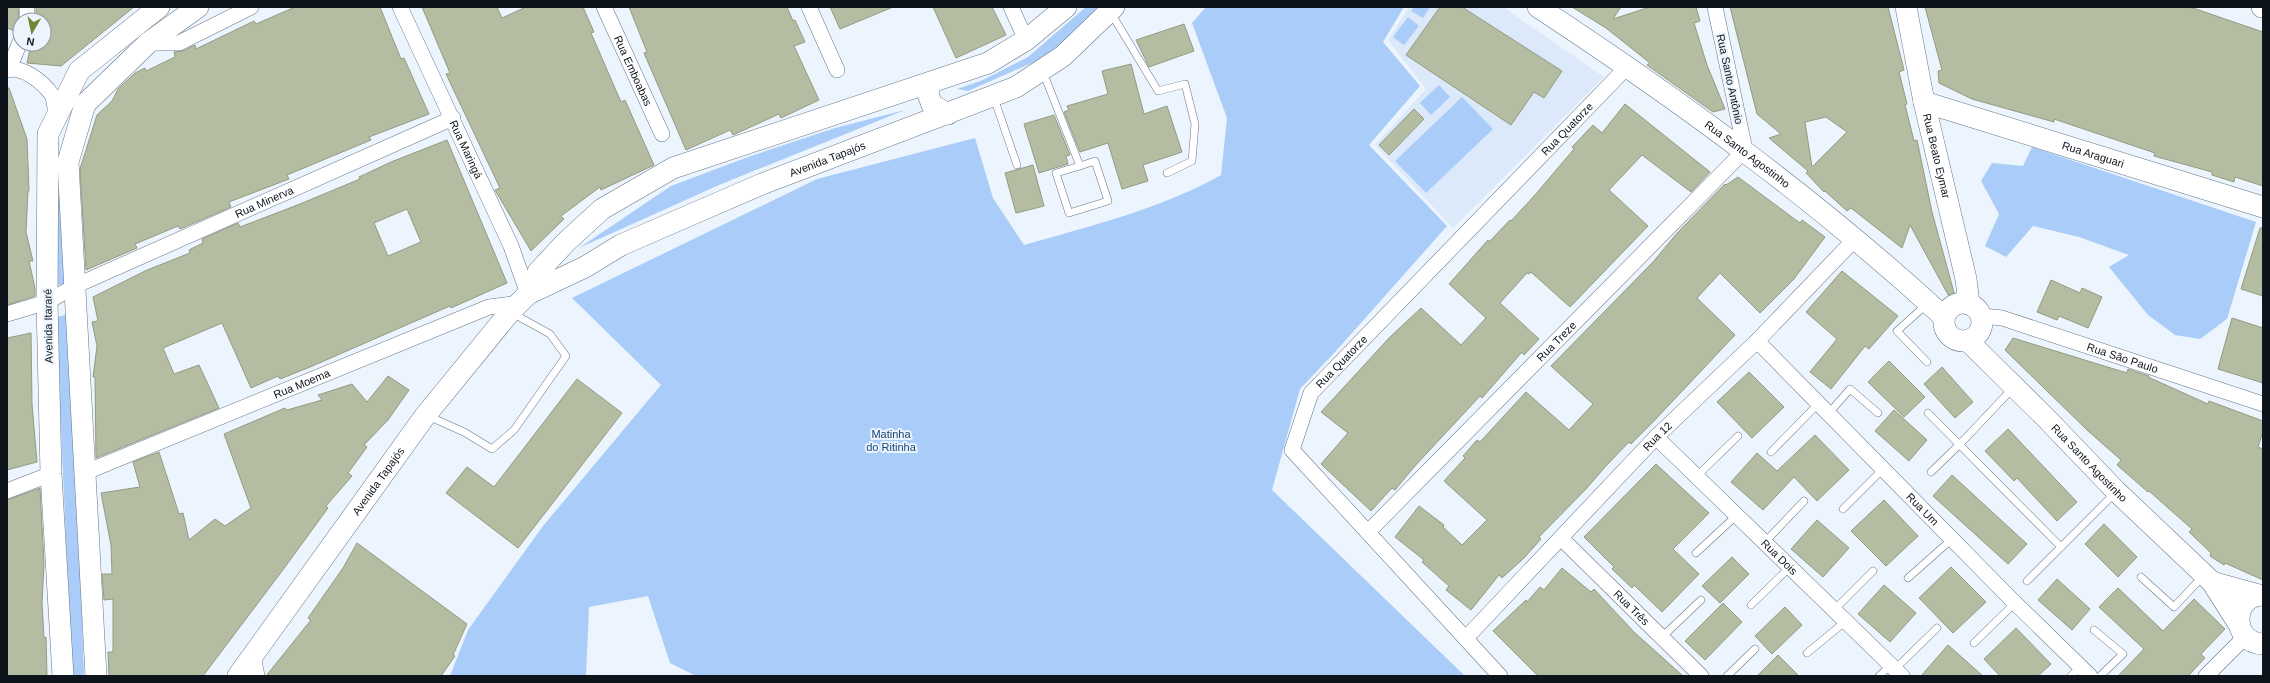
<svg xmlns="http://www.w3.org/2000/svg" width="2270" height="683" font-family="Helvetica,sans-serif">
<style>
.built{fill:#dbe9fb}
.green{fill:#a9cdf8}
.building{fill:#b4bca1;stroke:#939b81;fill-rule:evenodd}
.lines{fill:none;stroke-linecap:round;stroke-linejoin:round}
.lane-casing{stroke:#65768a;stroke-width:8}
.street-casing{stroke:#65768a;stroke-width:16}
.secondary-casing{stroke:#65768a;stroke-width:22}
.lane{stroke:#fff;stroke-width:7}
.street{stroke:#fff;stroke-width:15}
.secondary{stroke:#fff;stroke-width:21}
.labels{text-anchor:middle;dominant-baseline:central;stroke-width:4;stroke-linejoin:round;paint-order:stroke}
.street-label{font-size:11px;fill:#0d141b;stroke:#ecf4fd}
.park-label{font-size:11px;fill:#164577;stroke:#ecf4fd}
</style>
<rect width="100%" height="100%" fill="#ecf4fd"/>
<polygon class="built" points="1409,7 1503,7 1604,77 1453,228 1375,145 1426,89 1388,40"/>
<g class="green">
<polygon points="1086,7 1103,7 1058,47 1034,62 968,91 957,89 983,80 1028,57"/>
<path d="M1206,7H1404L1383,42L1420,86L1369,145L1447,226L1336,351L1300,389L1272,490L1465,676H696L670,663L648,596L589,607L586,676H450L468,630L543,526L661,385L572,298L817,179L975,138L993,198L1024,245C1090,226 1161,209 1221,175L1227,118L1192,23Z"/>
<polygon points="1414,7 1430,7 1423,18 1411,11"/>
<polygon points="1408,17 1419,26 1404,45 1393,37"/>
<polygon points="1439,85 1450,97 1431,115 1420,103"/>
<polygon points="1462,97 1493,129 1426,193 1395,161"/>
<polygon points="905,110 719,185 579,248 671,186 748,157 835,128"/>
<polygon points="2032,147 2256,222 2227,319 2200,339 2175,335 2148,315 2109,267 2129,255 2079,237 2033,226 2006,257 1985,246 1999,214 1981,181 1992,163 2023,166"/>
<polygon points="59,198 68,283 55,286 50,202"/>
<polygon points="71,314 84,676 72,676 56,317"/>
</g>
<g class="building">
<polygon points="7,7 18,7 20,33 7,28"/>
<polygon points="36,7 134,7 61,66 27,63 31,44 44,44 44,20 36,20"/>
<polygon points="295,7 380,7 401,59 404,58 429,114 369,137 371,140 287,175 289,179 229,202 231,207 180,229 178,226 135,244 137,248 86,270 80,169 97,115 112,101 118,89 135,73 145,68 146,71 175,57 174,52 183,51 195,45 196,49 254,21 256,24"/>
<polygon points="422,7 497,7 502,18 526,7 583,7 594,32 591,33 621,102 625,100 654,165 601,190 600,187 561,216 564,219 531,251 495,190 500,188 446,74 450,73"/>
<polygon points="629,7 787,7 793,21 795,20 805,42 794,46 819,100 781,118 779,114 733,135 730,130 686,150 644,53 647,52"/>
<polygon points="830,7 893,7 840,29"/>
<polygon points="933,7 992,7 1006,35 956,58"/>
<polygon points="1440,7 1462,7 1562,71 1544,98 1534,92 1511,125 1406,55"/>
<polygon points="1572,7 1621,7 1613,19 1650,7 1696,7 1700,21 1694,23 1707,65 1725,109 1713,112 1647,65 1650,63 1606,28"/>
<path d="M1730,7H1888L1904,70L1899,72L1907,104L1905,105L1914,141L1917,140L1932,212L1956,300L1952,302L1910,225L1902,248L1851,208L1847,211L1825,191L1824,192L1806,173L1808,171L1769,138L1781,134L1757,114ZM1826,117L1847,132L1812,167L1805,122Z"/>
<polygon points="1925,7 2190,7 2263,32 2263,186 2235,177 2234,182 2212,175 2212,172 2154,156 2155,153 2054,119 2054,122 1972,99 1939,83 1938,71 1942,70"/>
<polygon points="1184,24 1194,51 1149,67 1136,40"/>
<polygon points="1131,64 1144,114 1167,106 1182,152 1143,165 1148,181 1122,189 1108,143 1080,152 1064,112 1069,110 1067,106 1108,94 1102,71"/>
<polygon points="7,88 9,88 27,139 29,191 28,191 26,232 33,261 29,261 35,288 35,296 7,305"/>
<polygon points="1625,104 1710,172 1691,192 1642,155 1609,190 1648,226 1570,307 1531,272 1529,274 1527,273 1500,303 1539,339 1524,355 1522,352 1482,398 1480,396 1414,467 1395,490 1392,488 1371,511 1321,464 1348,433 1321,412 1390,337 1421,308 1461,345 1486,318 1449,284 1488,240 1489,242 1510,220 1511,221 1535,195 1574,149 1572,147 1593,125 1602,133"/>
<polygon points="1414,109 1424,119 1389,155 1379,145"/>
<polygon points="1054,115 1070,155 1066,156 1068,164 1039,173 1024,124"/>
<path d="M447,140L507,283L451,308L450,306L310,367L280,379L278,376L251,388L222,323L163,348L174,374L199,365L219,408L96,458L95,377H93L97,346L92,322L98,321L93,297L147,270L190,253L189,250L203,243L202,239L238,223L240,227L300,204L360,179L359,177L391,162ZM407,209L421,242L388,256L374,223Z"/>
<polygon points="1033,165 1044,206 1016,213 1005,173"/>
<polygon points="1738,177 1800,223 1802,220 1825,237 1794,279 1760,313 1720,273 1697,298 1735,335 1653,422 1631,444 1629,442 1605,467 1586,489 1539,537 1541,539 1524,558 1502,578 1499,575 1471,610 1446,590 1449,586 1422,562 1424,560 1395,537 1419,506 1444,525 1443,527 1462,545 1487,520 1444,481 1465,458 1463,456 1477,440 1480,442 1526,392 1569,430 1593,404 1551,366 1653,262 1678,232 1725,184 1726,185"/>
<polygon points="2260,228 2263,228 2263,296 2241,289"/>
<polygon points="1842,271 1898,316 1869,349 1865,346 1831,389 1810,372 1837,339 1806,312"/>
<polygon points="2051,280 2080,293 2082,288 2102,297 2088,328 2059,316 2057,320 2037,312"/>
<polygon points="2232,318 2263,328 2263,383 2218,369"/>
<polygon points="31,333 32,404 37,462 7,470 7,338"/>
<polygon points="2013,338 2127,373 2128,369 2149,376 2148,377 2208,404 2209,401 2263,421 2263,432 2258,447 2263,449 2263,580 2225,563 2224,565 2210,556 2211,553 2189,532 2192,529 2149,491 2148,492 2117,465 2121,460 2087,430 2005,350"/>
<polygon points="1889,361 1925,397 1904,417 1868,382"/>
<polygon points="1942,367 1973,402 1955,418 1924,384"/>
<polygon points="1749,372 1784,407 1752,438 1717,402"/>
<polygon points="388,376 409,390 388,420 364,445 367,447 348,473 352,476 326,506 328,508 285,567 203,676 109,676 108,652 113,652 113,599 104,600 102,574 112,574 111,545 101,493 140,487 133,462 159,452 179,514 183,513 189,540 215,519 225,526 251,508 224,434 285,408 287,410 322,400 318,395 352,384 367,402"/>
<polygon points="577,379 622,413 518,548 446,493 467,467 494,487"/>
<polygon points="1894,410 1927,440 1909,461 1875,431"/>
<polygon points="2008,429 2077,502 2057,521 2017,478 2014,481 1985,451"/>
<polygon points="1815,435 1849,470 1817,501 1794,477 1763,510 1731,482 1757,453 1777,471"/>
<polygon points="1656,464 1709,513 1673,549 1699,574 1662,612 1634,585 1632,588 1612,569 1614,567 1584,537"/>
<polygon points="1952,475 2027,544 2008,564 1933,496"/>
<polygon points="40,488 44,563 42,603 44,638 46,637 47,676 7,676 7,500"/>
<polygon points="1884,500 1918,536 1886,566 1851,531"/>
<polygon points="1817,520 1849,548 1823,577 1791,549"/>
<polygon points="2104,524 2137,557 2118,577 2085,544"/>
<polygon points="357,543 467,624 453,655 455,656 441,676 266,676 311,620 308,618 343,568"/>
<polygon points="1732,557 1749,574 1720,603 1702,586"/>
<polygon points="1951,567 1986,602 1953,633 1919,598"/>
<polygon points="1562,568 1591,592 1594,589 1634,632 1683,676 1538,676 1493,631 1526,600 1527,602 1540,587 1544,590"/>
<polygon points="2057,579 2090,609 2072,630 2038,600"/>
<polygon points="1884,585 1916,613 1890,642 1858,614"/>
<polygon points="2118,588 2163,631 2194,599 2225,629 2201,654 2205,658 2188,676 2118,676 2144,649 2099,607"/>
<polygon points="1723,603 1742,622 1705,660 1685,641"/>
<polygon points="1785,607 1802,625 1772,654 1755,636"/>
<polygon points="2016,628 2051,664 2038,676 2000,676 1984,659"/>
<polygon points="1948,645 1983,676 1921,676"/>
<polygon points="1778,655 1799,676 1757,676"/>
</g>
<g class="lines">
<g class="lane-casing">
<g id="lane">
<polyline points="1111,13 1158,91 1185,84 1195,124 1192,161 1167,173"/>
<polyline points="1043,72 1080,166 1056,173 1069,213 1108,201 1095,161 1080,166"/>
<polyline points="994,98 1017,165"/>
<polyline points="1926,305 1897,331 1927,362"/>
<polyline points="1829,413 1850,389 1878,413"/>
<polyline points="1928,413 2061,547"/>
<polyline points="428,416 464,432 492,449 514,430 566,356 550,334 512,313"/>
<polyline points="1771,452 1819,403"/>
<polyline points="1931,472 1960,444 2013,388"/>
<polyline points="1697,476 1738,436"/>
<polyline points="1843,509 1883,469"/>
<polyline points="1765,542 1804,501"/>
<polyline points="1696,553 1737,515"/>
<polyline points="2141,577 2174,607 2203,576"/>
<polyline points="1908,578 1952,539"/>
<polyline points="2027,581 2115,493"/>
<polyline points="1751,605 1790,567"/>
<polyline points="1834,610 1873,571"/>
<polyline points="2094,630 2123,654 2100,676"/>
<polyline points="1662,637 1701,600"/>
<polyline points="1974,643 2015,603"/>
<polyline points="1807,653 1846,621"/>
<polyline points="1895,669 1937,628"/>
<polyline points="1727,676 1755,649"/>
<polyline points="1879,676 1891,665"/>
<polyline points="2071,676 2080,667"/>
</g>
</g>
<g class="street-casing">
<g id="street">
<polyline points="27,7 27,20"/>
<path id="s1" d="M400,7L511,246L528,294"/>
<path id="s2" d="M604,7L662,134"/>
<polyline points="809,7 837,70"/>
<polyline points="1011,7 1026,40"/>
<polyline points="148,43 179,43 251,7"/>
<polyline points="9,69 20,42"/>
<path d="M7,70C23,66 43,82 52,95C55,101 55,111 56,117"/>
<path id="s3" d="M7,314L47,302L75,286L453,118"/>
<path id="s4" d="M1982,316L2002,318L2263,404"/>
<path id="s5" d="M1757,341L2011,599L2090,676"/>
<path id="s6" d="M1656,437L1902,676"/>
<path id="s7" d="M86,472L489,307L520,303"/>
<polyline points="7,491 51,474"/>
<path id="s8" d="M1368,532L1745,150L1715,7"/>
<path id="s9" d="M1561,538L1701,676"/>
<path id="s10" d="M1466,638L1656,437L1757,341L1855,239"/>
<polyline points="253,655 257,676"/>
<path id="s11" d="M1500,676L1292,450L1311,393L1628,66"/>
<polyline points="2206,676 2245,637"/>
</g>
</g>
<g class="secondary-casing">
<g id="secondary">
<path id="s12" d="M1538,7C1681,101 1818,201 1944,317"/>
<path id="s13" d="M1906,7L1924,102L1966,279L1969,304"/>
<polyline points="2262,7 2263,7"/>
<polyline points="930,83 928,94 932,105 948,114"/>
<path id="s14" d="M1924,102L2263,207"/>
<polyline points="528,294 538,272 566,242 602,209 673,168 988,63 1026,40 1066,7"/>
<circle cx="1963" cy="322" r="19"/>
<path id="s15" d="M1968,341L2046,418L2116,491L2212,582L2238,623"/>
<polyline points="2212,582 2259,595"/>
<path d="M2263,595C2231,595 2231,643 2263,644"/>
<polyline points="63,676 51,474 47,302 48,134 79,71 159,7"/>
<polyline points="96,676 68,162 85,104 148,43 198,7"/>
<path id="s16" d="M238,676L425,416L510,312L528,294L585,267L621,245L762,184L1016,87L1063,56L1114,7"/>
</g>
</g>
<use href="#lane" class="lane"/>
<use href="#street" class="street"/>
<use href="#secondary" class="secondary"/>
</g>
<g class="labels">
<g class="street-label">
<text stroke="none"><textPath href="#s2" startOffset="70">Rua Emboabas</textPath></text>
<text transform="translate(1730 79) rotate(78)">Rua Santo Antônio</text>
<text stroke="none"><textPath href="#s11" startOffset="735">Rua Quatorze</textPath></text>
<text stroke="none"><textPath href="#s1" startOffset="157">Rua Maringá</textPath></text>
<text stroke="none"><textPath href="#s12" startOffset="256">Rua Santo Agostinho</textPath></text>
<text stroke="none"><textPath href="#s13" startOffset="152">Rua Beato Eymar</textPath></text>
<text stroke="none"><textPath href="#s14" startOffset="177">Rua Araguari</textPath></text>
<text stroke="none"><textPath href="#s16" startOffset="809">Avenida Tapajós</textPath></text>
<text stroke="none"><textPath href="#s3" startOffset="281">Rua Minerva</textPath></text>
<text transform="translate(48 326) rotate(-91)">Avenida Itararé</text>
<text stroke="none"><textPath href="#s8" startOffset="268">Rua Treze</textPath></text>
<text stroke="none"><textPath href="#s4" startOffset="147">Rua São Paulo</textPath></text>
<text stroke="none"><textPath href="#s11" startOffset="411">Rua Quatorze</textPath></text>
<text stroke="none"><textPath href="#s7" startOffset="233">Rua Moema</textPath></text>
<text stroke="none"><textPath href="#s10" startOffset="278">Rua 12</textPath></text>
<text stroke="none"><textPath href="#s15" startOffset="172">Rua Santo Agostinho</textPath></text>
<text stroke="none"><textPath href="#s16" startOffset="240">Avenida Tapajós</textPath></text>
<text stroke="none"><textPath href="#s5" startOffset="236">Rua Um</textPath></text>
<text stroke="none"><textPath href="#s6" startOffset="172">Rua Dois</textPath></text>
<text stroke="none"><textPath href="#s9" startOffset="99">Rua Três</textPath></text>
</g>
<g class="park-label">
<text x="891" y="434">Matinha<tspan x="891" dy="13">do Ritinha</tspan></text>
</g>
</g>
<rect width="2270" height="683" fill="none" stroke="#0d141b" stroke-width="16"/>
<g transform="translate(32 32) rotate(189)"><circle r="19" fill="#ecf4fd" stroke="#939aa3"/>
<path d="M0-3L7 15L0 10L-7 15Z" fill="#748636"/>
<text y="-6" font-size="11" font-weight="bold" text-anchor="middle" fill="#0d141b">N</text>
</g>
</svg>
